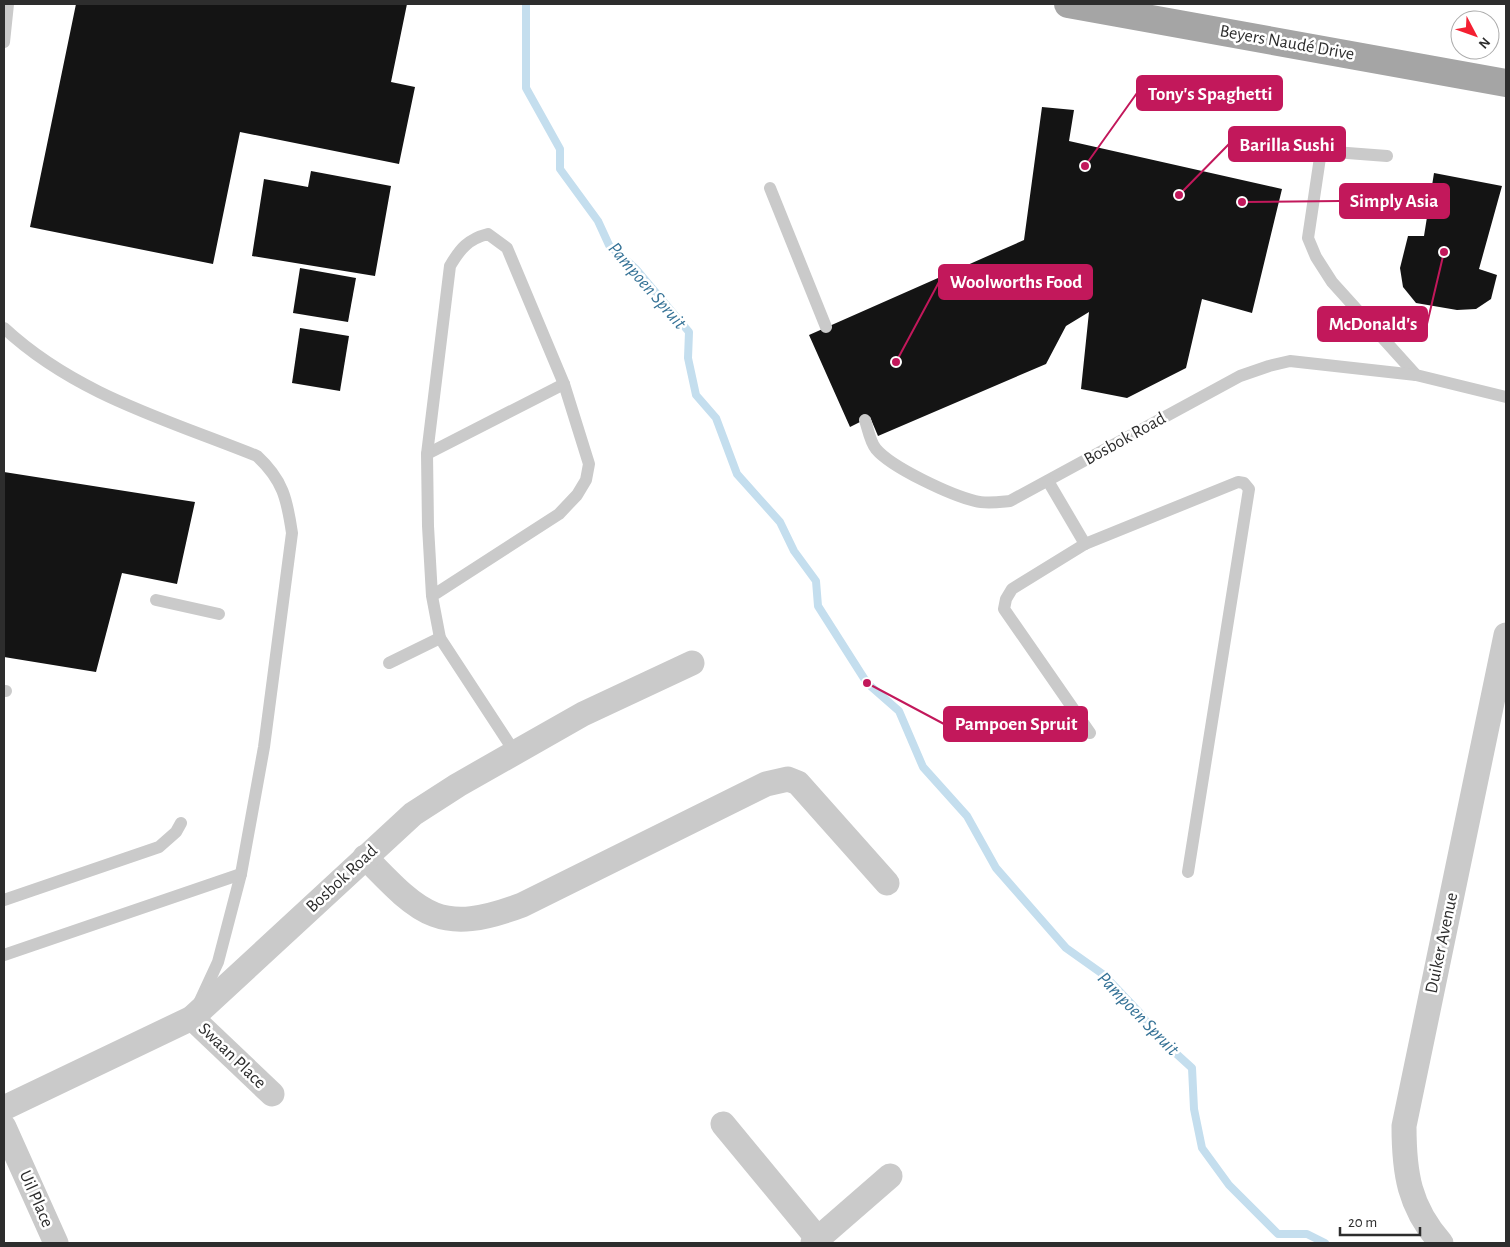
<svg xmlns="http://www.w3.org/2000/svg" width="1510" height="1247" font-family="'Alegreya Sans',sans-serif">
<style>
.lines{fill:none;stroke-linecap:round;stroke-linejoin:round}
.stream{stroke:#c4deee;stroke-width:8}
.building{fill:#141414}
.service{stroke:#cacaca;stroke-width:12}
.minor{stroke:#cacaca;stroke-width:25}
.primary{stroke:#a5a5a5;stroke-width:28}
.labels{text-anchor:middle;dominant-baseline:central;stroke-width:5;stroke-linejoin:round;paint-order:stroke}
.street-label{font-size:18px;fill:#2d2d2d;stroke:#fff}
.water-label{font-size:19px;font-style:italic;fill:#357296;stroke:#fff}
.leader{fill:none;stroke:#c2185b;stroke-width:2}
.callout-dot{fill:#c2185b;stroke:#fff;stroke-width:2}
.callout{fill:#c2185b;stroke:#c2185b;stroke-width:2}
.callout-label{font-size:19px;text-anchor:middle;font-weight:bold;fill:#fff}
</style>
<rect width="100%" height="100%" fill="#fff"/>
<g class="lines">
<polyline class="stream" points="526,4 526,88 560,149 560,169 598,221 609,245 636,269 689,332 688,358 696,395 716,418 737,474 780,522 794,551 816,581 818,606 867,683 899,711 923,767 967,816 996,868 1066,948 1104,975 1139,1012 1159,1038 1192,1068 1194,1109 1202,1148 1229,1185 1278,1234 1307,1234 1325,1243"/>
</g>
<g class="building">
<polygon points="76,4 407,4 391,82 415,87 399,164 240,132 213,264 30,227"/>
<polygon points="1042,107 1074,110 1069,141 1282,189 1252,313 1202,299 1186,368 1127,398 1081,389 1089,312 1066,326 1046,364 878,436 870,417 850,427 809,335 1024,240"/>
<polygon points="311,171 391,186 375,276 252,256 264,179 308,187"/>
<polygon points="1434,173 1502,186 1479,269 1497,275 1491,299 1476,309 1457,310 1416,303 1403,287 1400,268 1408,236 1424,236"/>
<polygon points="300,268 356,278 348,322 293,313"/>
<polygon points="300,328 349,336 340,391 292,383"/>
<polygon points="4,472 195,502 177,584 122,573 96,672 4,657"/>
</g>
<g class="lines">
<g class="service">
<polyline points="4,42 8,4"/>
<polyline points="1387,156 1321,151 1308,238 1316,257 1332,282 1416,375 1506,397"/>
<polyline points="770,188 826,327"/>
<path d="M4,328C76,395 168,420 257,456C283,480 287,499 292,533L264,747L241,874L218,962L199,1003"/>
<path d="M865,420C868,429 870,442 876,449C892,468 951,495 975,501C986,504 999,502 1010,501L1240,376L1269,366L1290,361L1416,375"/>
<polyline points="427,454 564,384"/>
<polyline points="1048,481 1085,544"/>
<path d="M432,596L559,514L577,495L586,480L589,464L564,384L507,248L488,234C468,239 460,249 450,266L427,454L428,526L432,596L440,638L514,751"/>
<polyline points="156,600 219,614"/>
<polyline points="389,663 440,638"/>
<polyline points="4,691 6,691"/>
<polyline points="1090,733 1004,609 1006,599 1012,589 1085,544 1238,482 1244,483 1249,489 1188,872"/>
<polyline points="4,900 159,847 176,832 181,823"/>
<polyline points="4,955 241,874"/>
</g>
<g class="minor">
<path d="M365,857C421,915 440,936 522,905L766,784L788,779L798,783L887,883"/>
<polyline points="192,1018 272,1094"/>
<polyline points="4,1108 192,1018 413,814 458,785 583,714 692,663"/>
<polyline points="723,1124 818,1239"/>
<polyline points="4,1127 56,1243"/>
<polyline points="813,1243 890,1176"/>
<path d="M1441,1243C1409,1207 1404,1173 1404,1126L1506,635"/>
</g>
<polyline class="primary" points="1068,4 1506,83"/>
</g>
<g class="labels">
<g class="street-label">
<text transform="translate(1287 43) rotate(10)">Beyers Naudé Drive</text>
<text transform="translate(1125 439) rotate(-29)">Bosbok Road</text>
<text transform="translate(342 879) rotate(-43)">Bosbok Road</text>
<text transform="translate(1442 943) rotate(-78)">Duiker Avenue</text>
<text transform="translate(232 1056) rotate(44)">Swaan Place</text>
<text transform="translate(36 1199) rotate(66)">Uil Place</text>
</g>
<g class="water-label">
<text transform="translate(647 286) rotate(49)">Pampoen Spruit</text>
<text transform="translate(1138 1014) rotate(46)">Pampoen Spruit</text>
</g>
</g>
<path class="leader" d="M1085 166L1137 93M1179 195L1229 144M1242 202L1340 201M896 362L939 282M1444 252L1427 324M867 683L944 724"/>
<g class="callout-dot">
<circle cx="1085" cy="166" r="5"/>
<circle cx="1179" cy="195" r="5"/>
<circle cx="1242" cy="202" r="5"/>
<circle cx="896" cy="362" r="5"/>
<circle cx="1444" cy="252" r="5"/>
<circle cx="867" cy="683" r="5"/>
</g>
<g class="callout">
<rect x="1137" y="76" width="145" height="34" rx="5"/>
<rect x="1229" y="127" width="116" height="34" rx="5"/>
<rect x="1340" y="184" width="109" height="34" rx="5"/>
<rect x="939" y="265" width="153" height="34" rx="5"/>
<rect x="1318" y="307" width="109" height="34" rx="5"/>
<rect x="944" y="707" width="143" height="34" rx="5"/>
</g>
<g class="callout-label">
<text x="1210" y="100">Tony's Spaghetti</text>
<text x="1287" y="151">Barilla Sushi</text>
<text x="1394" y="207">Simply Asia</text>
<text x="1016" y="288">Woolworths Food</text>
<text x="1373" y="330">McDonald's</text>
<text x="1016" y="730">Pampoen Spruit</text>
</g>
<rect width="1510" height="1247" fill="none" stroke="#2d2d2d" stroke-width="10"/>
<g transform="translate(1475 35) rotate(131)"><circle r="24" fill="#ffffff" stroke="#ababab"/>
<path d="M0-4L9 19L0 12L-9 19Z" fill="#f42032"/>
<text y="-8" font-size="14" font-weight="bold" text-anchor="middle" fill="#2d2d2d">N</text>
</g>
<path d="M1340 1227v8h80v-8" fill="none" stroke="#2d2d2d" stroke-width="2.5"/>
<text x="1348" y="1227" font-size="15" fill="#2d2d2d" stroke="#ffffff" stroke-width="4" paint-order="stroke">20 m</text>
</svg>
